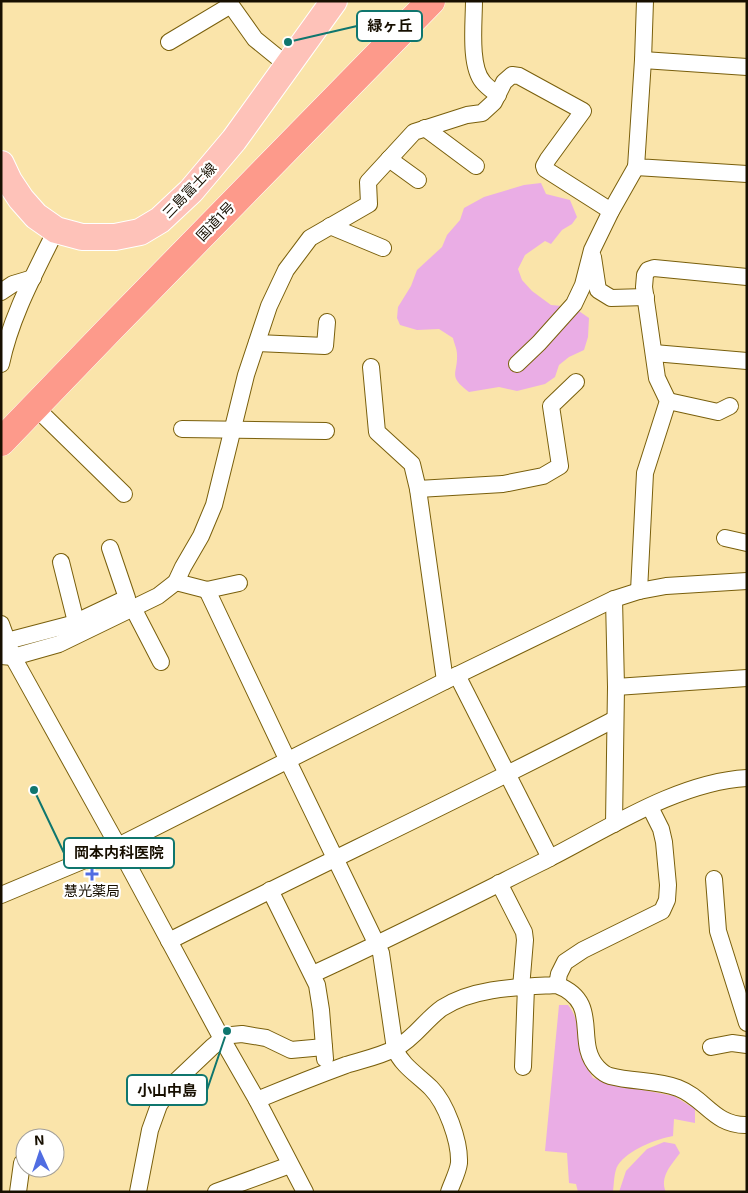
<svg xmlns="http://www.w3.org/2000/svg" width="748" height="1193" font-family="'Exo 2','Noto Sans JP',sans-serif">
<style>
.green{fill:#eaade5}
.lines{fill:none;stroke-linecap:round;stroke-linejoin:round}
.street-casing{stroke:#795f0c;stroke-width:18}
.primary-casing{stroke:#fff;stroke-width:28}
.highway-casing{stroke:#fff;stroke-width:29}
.street{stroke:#fff;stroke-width:16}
.primary{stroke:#fec2b9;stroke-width:26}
.highway{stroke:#fd9a8b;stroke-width:28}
.poi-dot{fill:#506de2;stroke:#fff;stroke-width:2}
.labels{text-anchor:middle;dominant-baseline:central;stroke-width:4.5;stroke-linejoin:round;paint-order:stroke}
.street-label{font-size:14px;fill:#170f00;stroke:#fff}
.poi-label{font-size:14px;fill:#170f00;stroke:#fff}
.leader{fill:none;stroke:#0f766e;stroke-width:2}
.callout-dot{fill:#0f766e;stroke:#fff;stroke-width:2}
.callout{fill:#fff;stroke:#0f766e;stroke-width:2}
.callout-label{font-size:15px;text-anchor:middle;font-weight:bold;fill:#170f00}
</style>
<rect width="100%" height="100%" fill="#fae4aa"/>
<g class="green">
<path d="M541,183L546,194L570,200L577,217L572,224L562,230L551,244L545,241L525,255L518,269L522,280L532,291L551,305L573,307L589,318L588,337L584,350L569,357L559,365L555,377L545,384L517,391L499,387L469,392C447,375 458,375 457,354C457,349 454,343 453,338L439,329L417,330L400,325L397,318L398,307L411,286L417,270L442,247L447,235L460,220L464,208L484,197L524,185Z"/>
<path d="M559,1005H568C581,1020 577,1042 583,1060C585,1066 590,1072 593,1078L612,1084L674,1096L695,1109V1123L674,1119L673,1136C656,1139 628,1150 618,1165C614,1171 614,1184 613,1192H578L576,1184L569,1183L567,1153L545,1151Z"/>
<path d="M664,1142L675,1144L680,1153C672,1164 659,1177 666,1192H619L626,1171L647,1149Z"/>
</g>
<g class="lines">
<g class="street-casing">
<g id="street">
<polyline points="228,1 255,39 287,65"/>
<path d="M474,1C474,22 469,66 483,82C487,87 493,91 498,95"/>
<polyline points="645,1 643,60 636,167 747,174"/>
<polyline points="169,42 231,5"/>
<polyline points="643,60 747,67"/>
<polyline points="425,128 476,166"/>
<polyline points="389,159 418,180"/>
<polyline points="330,226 383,248"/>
<polyline points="593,257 598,290 611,298 646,297"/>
<polyline points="1,292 13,284 33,278"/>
<polyline points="257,343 325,346 327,322"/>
<polyline points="654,353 747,361"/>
<path d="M1,364C11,316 35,273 56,230"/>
<polyline points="517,364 539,343 574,304 583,285 592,250 611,211 636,167"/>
<polyline points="371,367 377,432 412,464 418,489 445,681"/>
<polyline points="668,401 718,412 730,406"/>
<polyline points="35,407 124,494"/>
<polyline points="182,429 326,431"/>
<polyline points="418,489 503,484 543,476 560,466 551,406 576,382"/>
<polyline points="725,538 747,543"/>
<polyline points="61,562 76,622"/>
<polyline points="176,582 207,590 239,583"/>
<path d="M207,590L288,761L381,953L395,1049C402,1066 418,1075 431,1088C446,1103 460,1141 459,1163C458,1172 452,1183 449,1192"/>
<polyline points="639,591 645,473 668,401 657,378 644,287 645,275 648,270 654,268 747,277"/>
<polyline points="614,599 616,687 614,824"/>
<polyline points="133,608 161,662"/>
<polyline points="1,624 13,657 118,846 222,1039 257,1100 305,1192"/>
<polyline points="7,641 72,624 127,598 110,548"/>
<polyline points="1,656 13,657 59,644 158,596 176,582 183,567 201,536 214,505 246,375 269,306 286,270 310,238 369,204 368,182 414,132 467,115 482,113 494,102 504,82 512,75 519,76 583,111 548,159 544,166 545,169 611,211"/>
<polyline points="457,675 550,858"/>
<polyline points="616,687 747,678"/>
<polyline points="714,879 718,931 747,1023"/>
<polyline points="499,883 524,932 525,940 521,988"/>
<polyline points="270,890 317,985 321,1010 325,1059"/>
<polyline points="1,895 118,846 445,681 614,599 639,591 666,586 747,581"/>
<path d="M169,941C317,866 468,796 615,719"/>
<path d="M313,974C392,938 470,898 548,859C609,828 678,782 747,778"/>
<polyline points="557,985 559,974 565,962 583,950 662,911 667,900 668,885 664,842 661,829 650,807"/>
<polyline points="711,1047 732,1043 747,1045"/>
<polyline points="523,1067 526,987"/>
<path d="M257,1100C286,1088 316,1076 346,1065C362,1060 381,1056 396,1048C415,1038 425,1020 442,1008C474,987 520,987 557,985C603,1003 573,1042 598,1068C601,1071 606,1075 610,1076C633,1082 656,1080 678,1088C705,1098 714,1126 747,1125"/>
<polyline points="18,1192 22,1163"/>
<polyline points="138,1192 150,1130 159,1105 173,1084 212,1047 222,1039 232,1035 242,1034 266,1038 291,1050 324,1047"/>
<polyline points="216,1192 290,1165"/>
</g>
</g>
<g class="primary-casing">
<polyline id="primary" points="1,164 9,181 21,199 36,216 56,230 82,237 115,237 140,232 160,220 191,191 234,140 334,1"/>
</g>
<g class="highway-casing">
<polyline id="highway" points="1,442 108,331 431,1"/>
</g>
<use href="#street" class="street"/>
<use href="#primary" class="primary"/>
<use href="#highway" class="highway"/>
</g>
<path class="poi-dot" d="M89.5 866.5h5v5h5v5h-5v5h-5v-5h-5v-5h5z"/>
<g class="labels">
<g class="street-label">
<text transform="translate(189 190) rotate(-46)">三島富士線</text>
<text transform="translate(215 221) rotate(-46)">国道1号</text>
</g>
<g class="poi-label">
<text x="92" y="890">慧光薬局</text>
</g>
</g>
<path class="leader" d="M288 42L357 26M34 790L64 853M227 1031L207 1090"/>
<g class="callout-dot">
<circle cx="288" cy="42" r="5"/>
<circle cx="34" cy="790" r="5"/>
<circle cx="227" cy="1031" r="5"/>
</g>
<g class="callout">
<rect x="357" y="11" width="65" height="30" rx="5"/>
<rect x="64" y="838" width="110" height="30" rx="5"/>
<rect x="127" y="1075" width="80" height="30" rx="5"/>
</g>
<g class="callout-label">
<text x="390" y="31">緑ヶ丘</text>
<text x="119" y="858">岡本内科医院</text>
<text x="167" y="1096">小山中島</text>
</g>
<rect width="748" height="1193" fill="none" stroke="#170f00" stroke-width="5"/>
<g transform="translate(40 1153) rotate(357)"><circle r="24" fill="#ffffff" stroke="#a29f99"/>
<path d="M0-4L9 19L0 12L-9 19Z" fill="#506de2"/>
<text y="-8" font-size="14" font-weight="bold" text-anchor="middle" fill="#170f00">N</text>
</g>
</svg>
